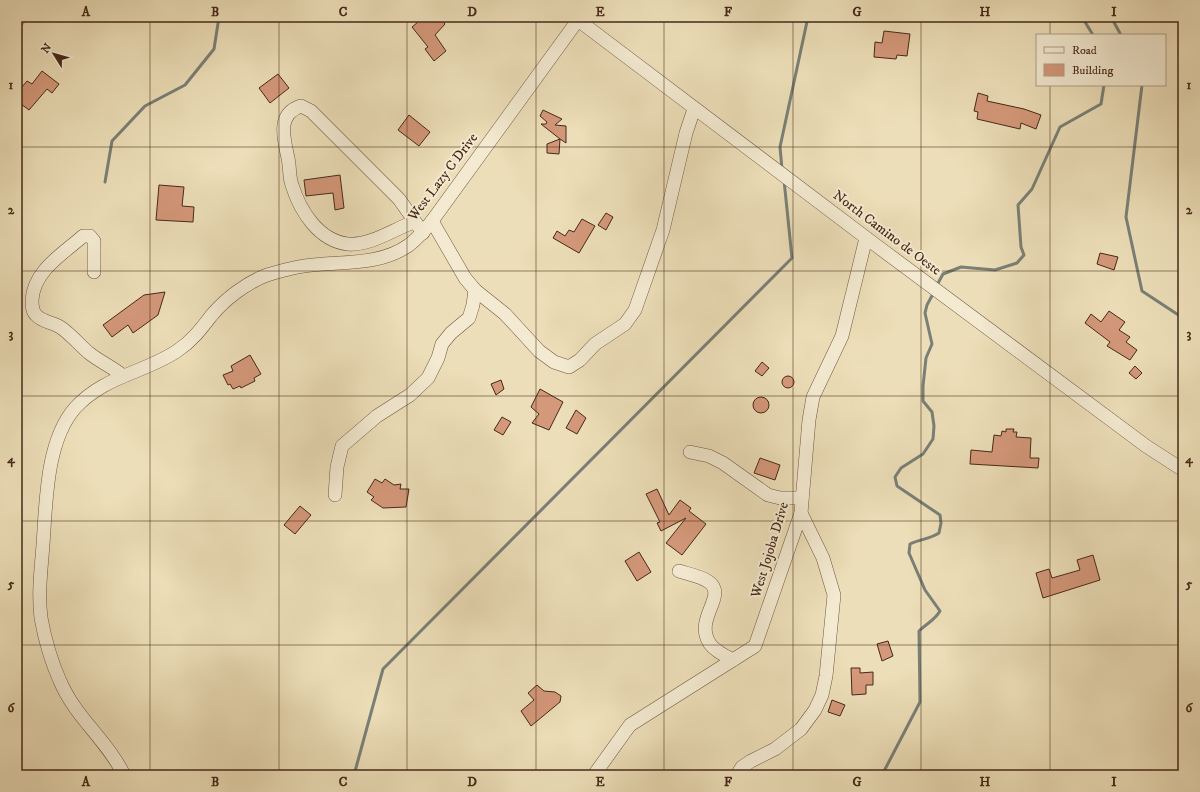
<svg xmlns="http://www.w3.org/2000/svg" width="1200" height="792" font-family="'IM FELL DW Pica',serif">
<style>
.lines{fill:none;stroke-linecap:round;stroke-linejoin:round}
.stream{stroke:#798077;stroke-width:3}
.building{fill:#d4987a;stroke:#462818}
.minor-casing{stroke:#705640;stroke-width:14}
.minor{stroke:#f3ead1;stroke-width:13}
.grid{fill:none;stroke:#462818;stroke-width:1;stroke-opacity:0.55}
.labels{text-anchor:middle;dominant-baseline:central;stroke-width:4;stroke-linejoin:round;paint-order:stroke}
.street-label{font-size:14px;fill:#462818;stroke:#f3ead1}
.neatline{fill:none;stroke:#462818;stroke-width:1.5}
.grid-label{font-size:13px;text-anchor:middle;font-weight:bold;fill:#462818}
</style>
<rect width="100%" height="100%" fill="#ecdeb8"/>
<filter id="stains"><feTurbulence type="fractalNoise" baseFrequency=".005" numOctaves="4"/><feColorMatrix values="0 0 0 0 .2 0 0 0 0 .09 0 0 0 0 .02 0 0 0 .5 -.17"/></filter>
<radialGradient id="worn" r=".72"><stop offset=".6" stop-color="#630" stop-opacity="0"/><stop offset="1" stop-color="#630" stop-opacity=".3"/></radialGradient>
<g class="lines">
<g class="stream">
<polyline points="1082,17 1093,35"/>
<polyline points="1111,17 1121,35"/>
<polyline points="1142,85 1126,217 1142,291 1183,318"/>
<polyline points="782,169 780,147 808,17"/>
<polyline points="105,182 112,141 145,106 185,85 214,49 219,17"/>
<polyline points="936,287 943,274 961,267 995,270 1017,263 1024,255 1021,247 1018,205 1032,189 1060,127 1101,104 1104,85"/>
<polyline points="354,775 383,669 792,258 784,180"/>
<path d="M882,775L920,702L919,631C926,624 935,620 940,611L925,590L909,553L910,544C920,539 930,539 939,533L941,523L940,515L897,486L895,477L901,468L923,454L933,439L934,426L932,412L923,401V386L926,358L932,344L925,313L927,305L934,292"/>
</g>
</g>
<g class="building">
<polygon points="415,17 439,17 445,24 435,35 446,51 434,61 425,49 428,47 412,27 418,22"/>
<polygon points="884,31 910,34 907,56 897,55 896,59 874,57 875,42 882,43"/>
<polygon points="42,71 59,84 52,93 47,89 29,110 21,104 17,110 17,93 27,81 32,84"/>
<polygon points="278,74 289,88 270,103 259,88"/>
<polygon points="978,93 988,96 987,101 1024,109 1041,115 1036,129 1021,123 1020,129 977,119 978,112 974,111"/>
<polygon points="543,110 562,119 555,125 566,126 566,143 560,139 559,154 547,153 547,144 560,139 541,124 546,124 547,122 540,116"/>
<polygon points="409,115 430,132 419,146 398,130"/>
<polygon points="340,175 344,208 335,210 333,193 306,196 304,180"/>
<polygon points="159,185 184,187 182,206 194,207 193,222 156,220"/>
<polygon points="606,213 613,217 606,230 598,225"/>
<polygon points="582,219 595,226 579,253 553,238 557,231 565,236 569,230 574,232"/>
<polygon points="1100,253 1118,257 1114,270 1097,264"/>
<polygon points="165,292 158,315 133,333 128,325 112,337 103,325 144,295"/>
<polygon points="1109,311 1125,322 1119,330 1130,337 1126,342 1137,350 1130,360 1107,346 1110,342 1085,323 1091,314 1101,322"/>
<polygon points="250,355 261,374 254,378 255,381 241,388 240,386 233,389 230,384 228,385 223,375 233,371 231,366"/>
<polygon points="762,362 769,368 762,376 755,371"/>
<polygon points="1135,366 1142,373 1136,379 1129,373"/>
<circle cx="788" cy="382" r="6"/>
<polygon points="501,380 504,389 496,395 491,384"/>
<polygon points="540,389 563,402 549,430 532,423 539,414 531,407"/>
<circle cx="761" cy="405" r="8"/>
<polygon points="576,410 586,418 577,434 566,428"/>
<polygon points="502,417 511,422 503,435 494,430"/>
<polygon points="1006,429 1014,429 1013,432 1017,432 1016,437 1031,438 1030,458 1039,458 1038,468 970,464 971,450 992,452 994,435 1001,436 1002,431 1006,432"/>
<polygon points="760,458 780,465 775,480 754,473"/>
<polygon points="375,479 382,483 385,479 394,485 401,484 400,489 409,489 406,507 383,508 371,500 374,497 367,492"/>
<polygon points="657,489 669,515 680,500 691,508 689,511 706,524 682,555 666,543 686,518 661,531 657,523 660,522 646,494"/>
<polygon points="300,506 311,515 295,534 284,525"/>
<polygon points="639,552 651,572 637,581 625,561"/>
<polygon points="1093,555 1100,580 1043,598 1036,573 1049,569 1052,578 1080,570 1077,560"/>
<polygon points="888,641 893,656 882,661 877,644"/>
<polygon points="851,668 860,668 860,673 873,672 873,685 866,685 866,694 852,695"/>
<polygon points="537,685 544,691 555,692 561,696 560,702 531,726 521,711 534,700 528,693"/>
<polygon points="832,700 845,705 840,716 828,712"/>
</g>
<g class="lines">
<g class="minor-casing">
<g id="minor">
<polyline points="574,17 877,246 1146,446 1183,470"/>
<polyline points="17,21 20,17"/>
<polyline points="432,221 465,278 475,290 505,314 539,351 554,362 569,367 580,360 595,344 625,324 635,310 663,230 686,133 694,109"/>
<path d="M414,222C394,229 370,246 348,244C319,241 300,211 292,185C289,177 290,167 288,158C284,139 276,114 301,106L311,111L399,199L423,233"/>
<path d="M94,272V241L90,236H83C63,254 34,270 32,300C32,305 32,311 36,315C42,322 52,322 60,327C71,334 79,345 89,353C99,361 112,367 122,375"/>
<polyline points="690,452 709,456 723,463 768,495 780,498 802,498"/>
<polyline points="335,495 337,467 342,446 377,416 410,395 428,378 438,358 442,344 451,333 469,318 473,305 475,290"/>
<path d="M679,571C688,574 701,576 709,582C728,596 693,619 710,644C715,651 725,656 733,660"/>
<path d="M124,775C107,740 75,717 60,681C51,661 45,640 41,618C38,594 41,570 43,545C46,503 46,441 75,408C104,376 144,373 177,351C192,341 201,329 211,316C225,299 246,283 267,275C277,272 288,269 298,267C335,260 377,268 409,245C418,238 425,230 432,221L578,20"/>
<polyline points="594,775 630,725 755,646 801,513 809,420 813,397 842,336 866,238"/>
<polyline points="737,775 742,767 751,761 775,749 801,729 815,710 822,695 826,676 834,595 823,558 801,513"/>
</g>
</g>
<use href="#minor" class="minor"/>
</g>
<path class="grid" d="M150,17V775M279,17V775M407,17V775M536,17V775M664,17V775M793,17V775M921,17V775M1050,17V35M1050,85V775M17,147H1183M17,271H1183M17,396H1183M17,521H1183M17,645H1183"/>
<g class="labels">
<g class="street-label">
<text transform="translate(443 177) rotate(-53)">West Lazy C Drive</text>
<text transform="translate(887 233) rotate(37)">North Camino de Oeste</text>
<text transform="translate(770 550) rotate(-73)">West Jojoba Drive</text>
</g>
</g>
<rect width="1200" height="792" fill="none" stroke="#ecdeb8" stroke-width="44"/>
<rect x="1036" y="34" width="130" height="52" fill="#f3ead1" stroke="#ae9c87"/>
<rect x="1044" y="47" width="20" height="6" fill="#f3ead1" stroke="#ae9c87"/>
<text x="1072" y="54" font-size="12" fill="#462818">Road</text>
<rect x="1044" y="64" width="20" height="12" fill="#d4987a" stroke="#ae9c87"/>
<text x="1072" y="74" font-size="12" fill="#462818">Building</text>
<g transform="translate(54 54) rotate(307)" stroke="#f3ead1" stroke-width="3" paint-order="stroke">
<path d="M0-3L7 15L0 10L-7 15Z" fill="#462818"/>
<text y="-6" font-size="11" font-weight="bold" text-anchor="middle" fill="#462818">N</text>
</g>
<rect x="22" y="22" width="1156" height="748" class="neatline"/>
<g class="grid-label">
<text x="86" y="16">A</text>
<text x="215" y="16">B</text>
<text x="343" y="16">C</text>
<text x="472" y="16">D</text>
<text x="600" y="16">E</text>
<text x="728" y="16">F</text>
<text x="857" y="16">G</text>
<text x="985" y="16">H</text>
<text x="1114" y="16">I</text>
<text x="11" y="89">1</text>
<text x="1189" y="89">1</text>
<text x="11" y="214">2</text>
<text x="1189" y="214">2</text>
<text x="11" y="338">3</text>
<text x="1189" y="338">3</text>
<text x="11" y="463">4</text>
<text x="1189" y="463">4</text>
<text x="11" y="588">5</text>
<text x="1189" y="588">5</text>
<text x="11" y="712">6</text>
<text x="1189" y="712">6</text>
<text x="86" y="786">A</text>
<text x="215" y="786">B</text>
<text x="343" y="786">C</text>
<text x="472" y="786">D</text>
<text x="600" y="786">E</text>
<text x="728" y="786">F</text>
<text x="857" y="786">G</text>
<text x="985" y="786">H</text>
<text x="1114" y="786">I</text>
</g>
<rect width="100%" height="100%" filter="url(#stains)"/>
<rect width="100%" height="100%" fill="url(#worn)"/>
</svg>
